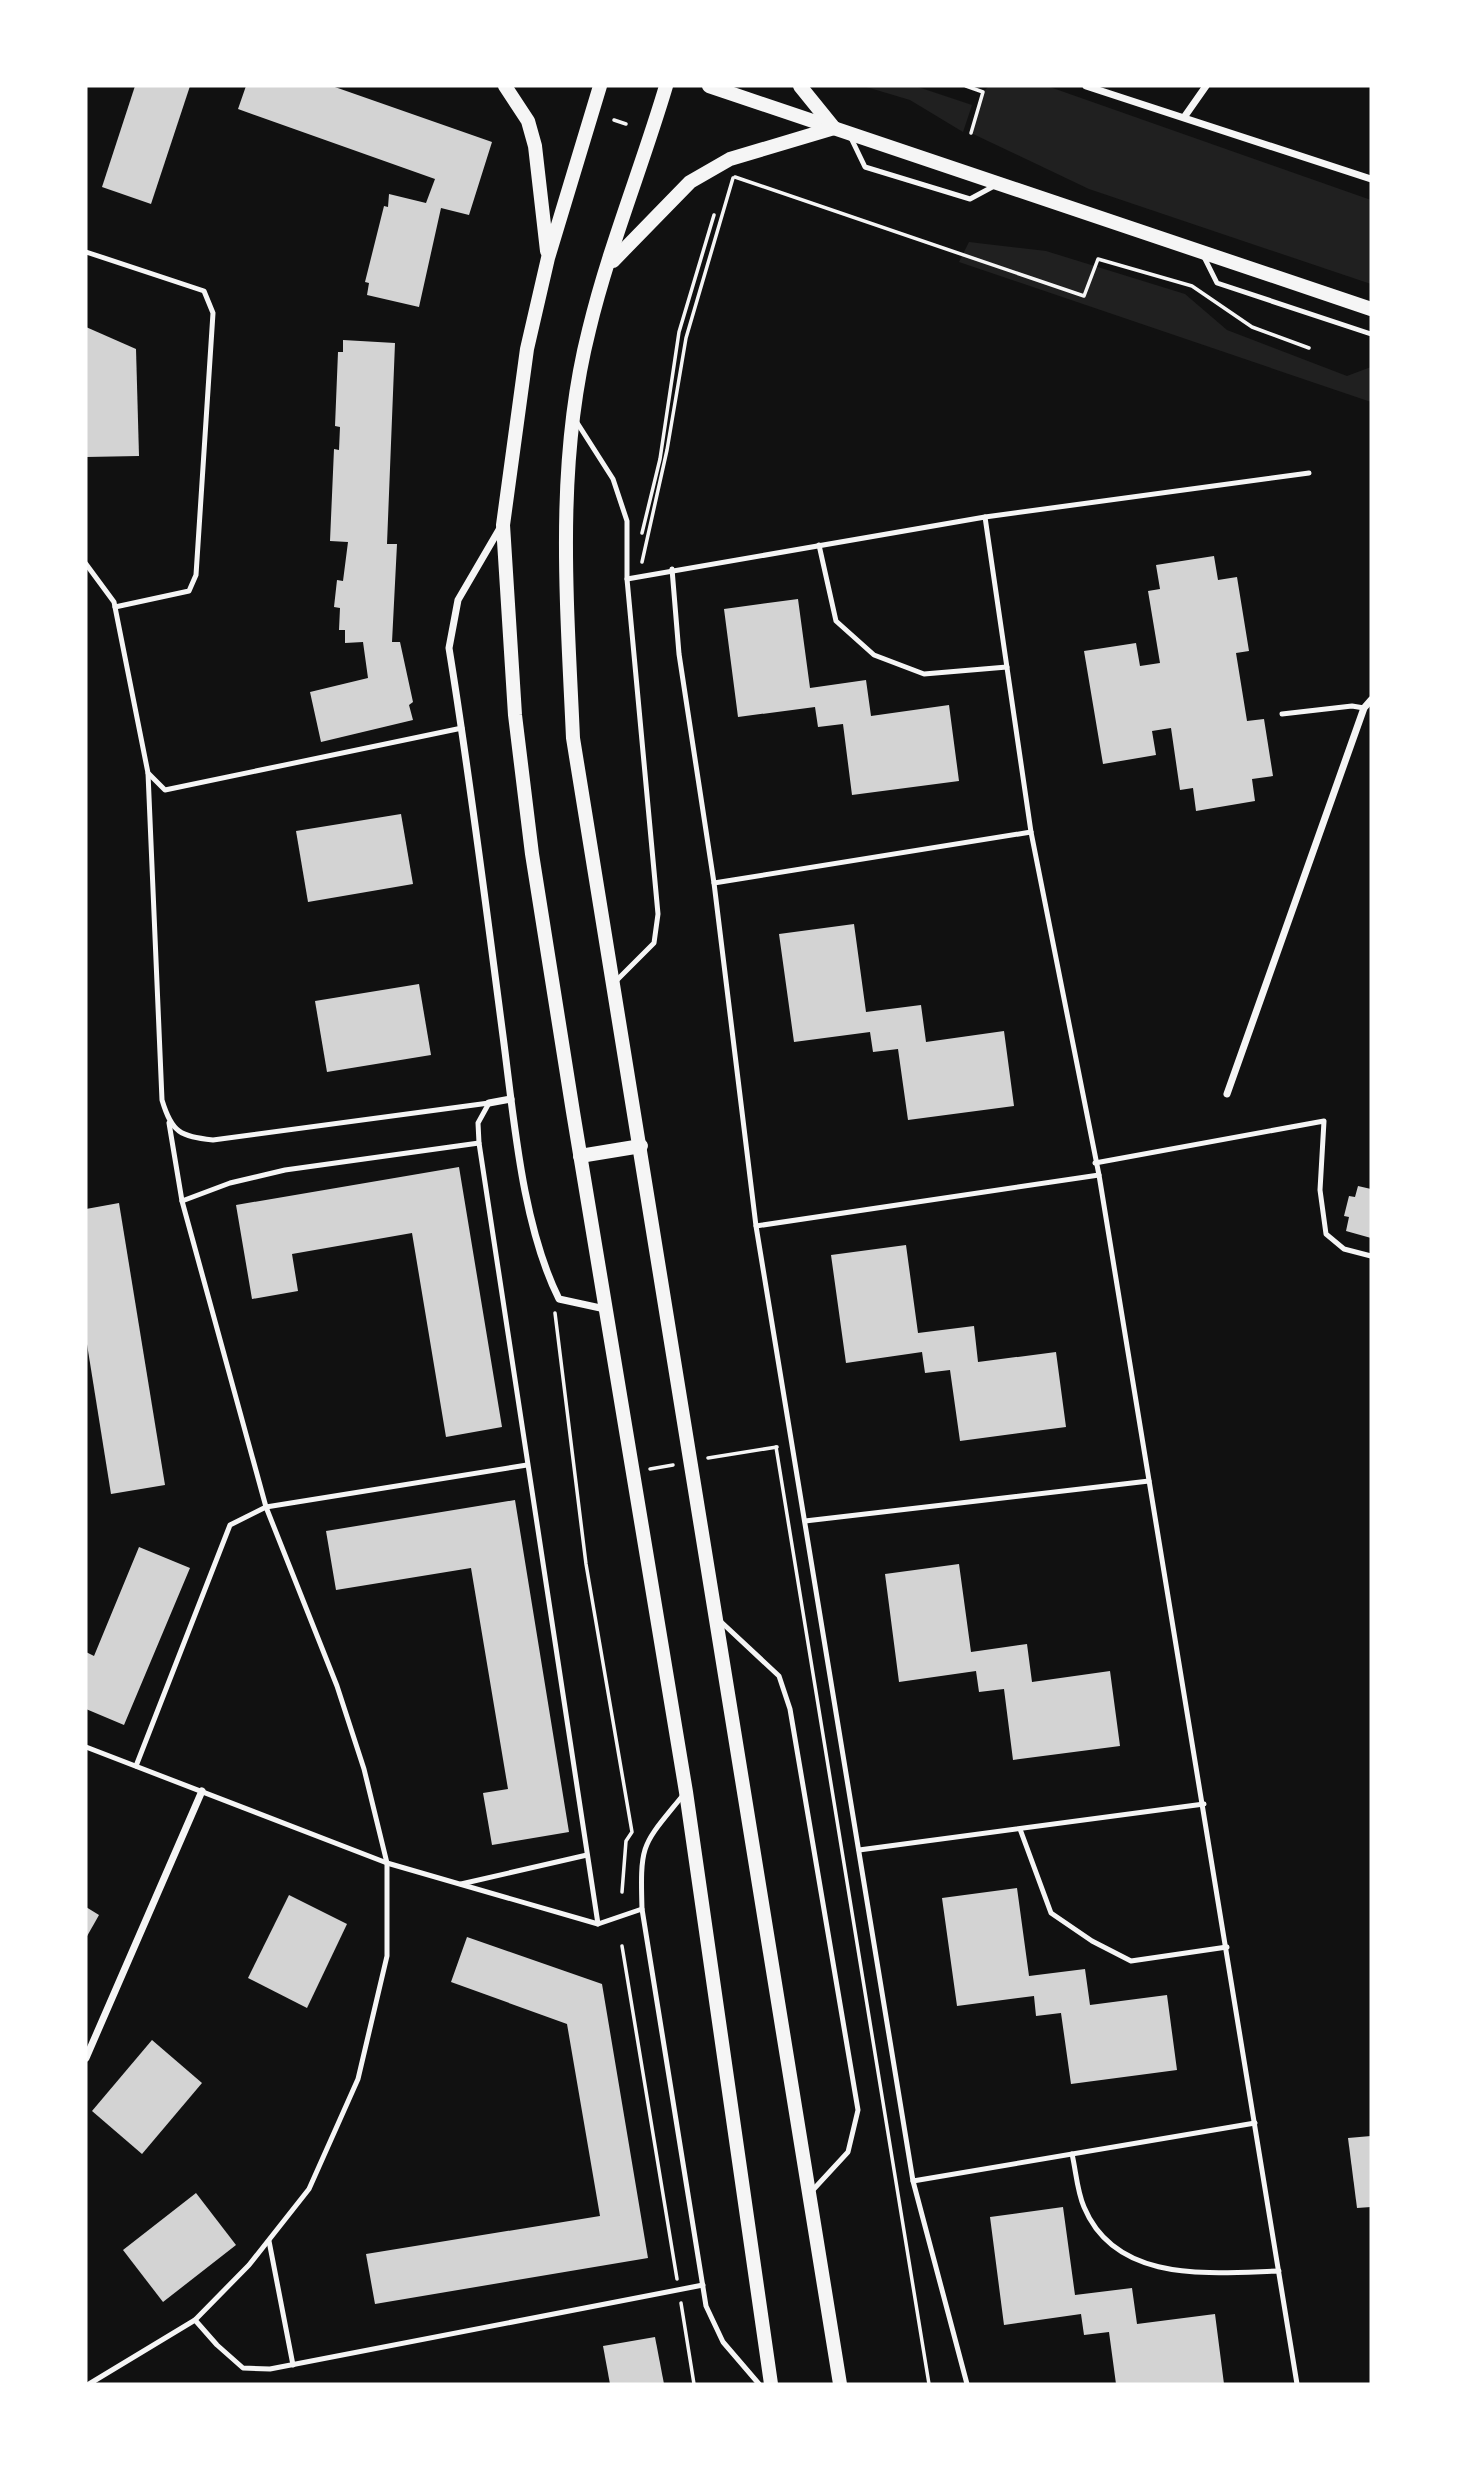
<svg xmlns="http://www.w3.org/2000/svg" width="1457" height="2470" font-family="'Fira Sans',sans-serif">
<style>
.green{fill:#202020}
.building{fill:#d3d3d3}
.lines{fill:none;stroke-linecap:round;stroke-linejoin:round}
.path{stroke:#f5f5f5;stroke-width:3.5}
.service{stroke:#f5f5f5;stroke-width:5}
.minor{stroke:#f5f5f5;stroke-width:7}
.secondary{stroke:#f5f5f5;stroke-width:14}
</style>
<rect width="100%" height="100%" fill="#111"/>
<g class="green">
<polygon points="863,86 915,86 972,105 963,132 910,100"/>
<polygon points="989,86 1047,86 1371,200 1371,284 1089,189 971,133 983,92"/>
<polygon points="969,242 1046,251 1185,294 1227,330 1347,376 1371,367 1371,402 959,262"/>
</g>
<g class="building">
<polygon points="135,86 190,86 151,204 102,187"/>
<polygon points="246,86 332,86 492,142 469,215 441,208 419,307 367,295 369,283 365,282 384,206 388,207 389,194 426,203 435,179 238,109"/>
<polygon points="86,327 136,349 139,456 86,457"/>
<polygon points="343,340 395,343 387,544 397,544 392,642 400,642 413,702 409,705 413,720 321,742 310,692 368,678 363,642 345,643 345,630 339,630 340,608 334,607 337,580 343,581 348,542 330,541 334,449 339,450 340,427 335,426 338,352 343,352"/>
<polygon points="1214,556 1218,580 1237,577 1249,651 1236,653 1247,721 1264,719 1273,776 1252,779 1255,801 1196,811 1193,788 1180,790 1171,728 1152,731 1156,755 1103,764 1084,651 1136,643 1140,666 1160,663 1148,591 1160,589 1156,565"/>
<polygon points="798,599 810,688 866,680 871,716 949,705 959,781 852,795 843,724 818,727 815,707 738,717 724,609"/>
<polygon points="401,814 413,884 308,902 296,831"/>
<polygon points="854,924 866,1012 921,1005 926,1042 1004,1031 1014,1106 908,1120 898,1049 873,1052 870,1032 794,1042 779,934"/>
<polygon points="419,984 431,1055 327,1072 315,1001"/>
<polygon points="459,1167 502,1427 446,1437 412,1233 292,1254 298,1291 252,1299 236,1205"/>
<polygon points="1358,1186 1371,1189 1371,1238 1346,1231 1349,1217 1344,1216 1349,1196 1355,1197"/>
<polygon points="119,1203 165,1485 111,1494 86,1338 86,1209"/>
<polygon points="906,1245 918,1333 974,1326 978,1362 1056,1352 1066,1427 960,1441 950,1370 925,1373 922,1352 846,1363 831,1255"/>
<polygon points="515,1500 569,1832 492,1845 483,1793 508,1789 471,1568 336,1590 326,1531"/>
<polygon points="139,1547 190,1568 124,1725 86,1709 86,1652 94,1656"/>
<polygon points="959,1564 971,1652 1027,1644 1032,1682 1110,1671 1120,1746 1013,1760 1004,1689 979,1692 976,1671 899,1682 885,1574"/>
<polygon points="1017,1888 1029,1976 1085,1969 1090,2005 1167,1995 1177,2070 1071,2084 1061,2013 1036,2016 1034,1996 957,2006 942,1898"/>
<polygon points="289,1895 347,1924 307,2008 248,1978"/>
<polygon points="86,1907 99,1915 86,1938"/>
<polygon points="467,1937 602,1984 648,2258 375,2304 366,2254 600,2216 567,2024 451,1982"/>
<polygon points="152,2040 202,2083 142,2154 92,2111"/>
<polygon points="1371,2136 1371,2207 1357,2208 1348,2138"/>
<polygon points="196,2193 236,2245 163,2302 123,2250"/>
<polygon points="1063,2207 1075,2295 1132,2288 1137,2324 1215,2314 1224,2384 1116,2384 1109,2332 1084,2335 1081,2314 1004,2325 990,2217"/>
<polygon points="655,2337 664,2384 610,2384 603,2346"/>
</g>
<g class="lines">
<g class="path">
<polyline points="966,86 983,92 971,133"/>
<polyline points="614,120 626,124"/>
<polyline points="735,177 1084,296 1098,259 1192,286 1252,327 1309,348"/>
<polyline points="642,533 660,459 679,332 714,215"/>
<polyline points="642,562 667,450 686,338 733,178"/>
<polyline points="555,1313 586,1564 632,1832 626,1841 622,1892"/>
<polyline points="776,1447 929,2384"/>
<polyline points="708,1458 777,1447"/>
<polyline points="650,1469 673,1465"/>
<polyline points="622,1946 677,2279"/>
<polyline points="681,2303 694,2384"/>
</g>
<g class="service">
<polyline points="851,138 865,167 970,199 996,185"/>
<polyline points="86,252 204,291 213,313 196,575 189,591 115,607"/>
<polyline points="1203,255 1217,283 1371,334"/>
<polyline points="576,421 613,479 627,521 627,579 658,914 654,943 615,982"/>
<polyline points="985,517 1031,832 1099,1175 1297,2384"/>
<polyline points="819,545 836,621 874,655 924,674 1007,667"/>
<polyline points="86,564 114,602 148,773 165,790 462,728"/>
<polyline points="672,569 679,654 714,883 756,1226 913,2181 967,2384"/>
<polyline points="627,579 985,517 1309,473"/>
<polyline points="1282,714 1352,706 1364,708"/>
<path d="M148,773L162,1100C172,1133 180,1136 213,1140L489,1103"/>
<polyline points="714,883 1031,832"/>
<polyline points="489,1103 478,1123 479,1143 598,1924"/>
<polyline points="169,1123 182,1201"/>
<polyline points="1095,1163 1324,1121 1320,1190 1326,1234 1344,1249 1371,1256"/>
<polyline points="756,1226 1099,1175"/>
<polyline points="805,1521 1149,1481"/>
<polyline points="719,1620 779,1676 790,1709 858,2110 848,2152 812,2191"/>
<polyline points="86,1747 387,1863 598,1924 642,1909"/>
<polyline points="136,1766 230,1525 266,1507 527,1465"/>
<path d="M684,1794C642,1846 640,1841 642,1909L706,2306L723,2342L759,2384"/>
<polyline points="1020,1829 1051,1913 1092,1941 1131,1961 1227,1947"/>
<polyline points="859,1850 1204,1804"/>
<polyline points="461,1884 587,1855"/>
<path d="M1072,2154C1076,2171 1077,2191 1084,2207C1116,2284 1210,2273 1279,2271"/>
<polyline points="913,2181 1255,2123"/>
<polyline points="269,2241 293,2365"/>
<polyline points="195,2320 217,2345 243,2368 270,2369 703,2285"/>
<polyline points="89,2384 195,2320 249,2265 309,2189 358,2079 387,1956 387,1863 364,1769 337,1686 266,1507 182,1201 230,1183 285,1170 479,1143"/>
</g>
<g class="minor">
<polyline points="1086,86 1371,179"/>
<polyline points="1185,116 1206,86"/>
<path d="M500,528L458,600L449,648C470,777 486,907 503,1036C514,1119 522,1225 559,1299L605,1309"/>
<polyline points="1227,1094 1364,708 1371,700"/>
<polyline points="489,1103 511,1099"/>
<polyline points="86,2058 202,1791"/>
</g>
<g class="secondary">
<polyline points="505,86 528,121 535,146 547,251"/>
<polyline points="600,86 548,258 527,349 503,525 515,715 532,854 573,1112 686,1792 771,2384"/>
<path d="M666,86C642,167 609,247 589,330C555,464 567,602 573,738L840,2384"/>
<polyline points="709,86 1371,309"/>
<polyline points="613,261 690,182 730,159 834,128 800,86"/>
<polyline points="580,1156 641,1146"/>
</g>
</g>
<rect width="1457" height="2470" fill="none" stroke="#ffffff" stroke-width="175"/>
</svg>
